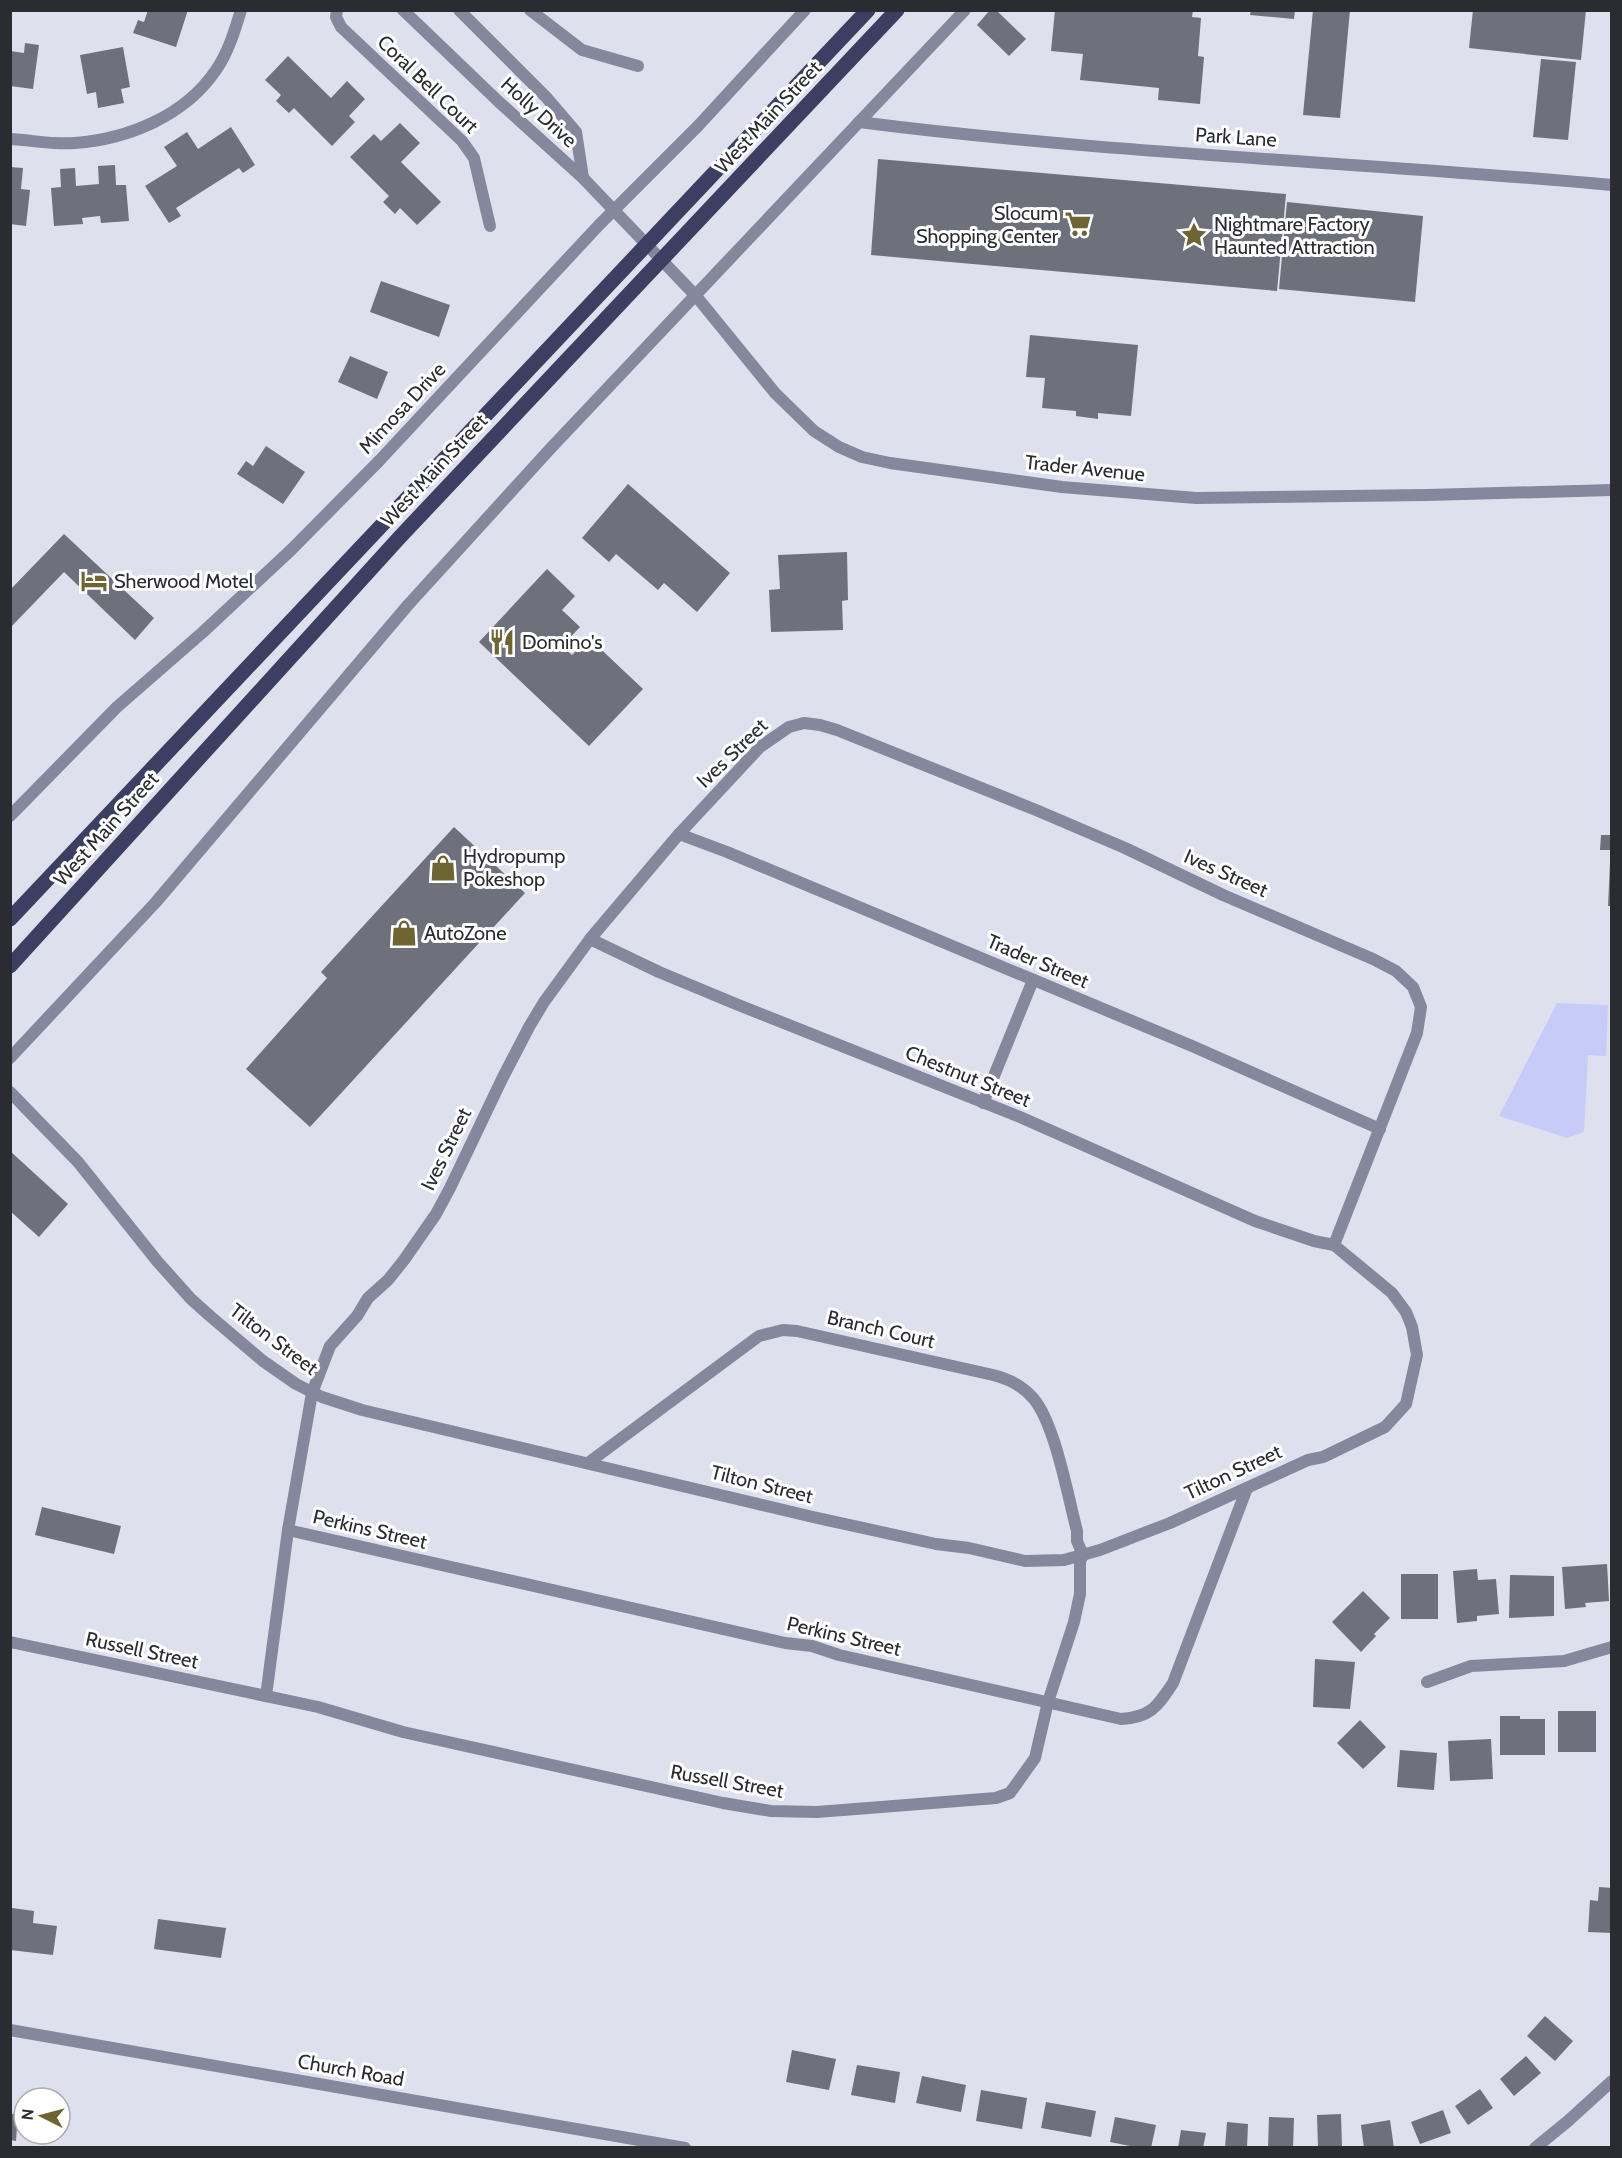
<svg xmlns="http://www.w3.org/2000/svg" width="1622" height="2158" font-family="Cabin,sans-serif">
<style>
.green{fill:#c7cbf7}
.building{fill:#6e707c}
.lines{fill:none;stroke-linecap:round;stroke-linejoin:round}
.street{stroke:#85879c;stroke-width:12}
.primary{stroke:#3d3f62;stroke-width:15}
.labels{text-anchor:middle;dominant-baseline:central;stroke-width:6;stroke-linejoin:round;paint-order:stroke}
.street-label{font-size:20px;fill:#2b2c31;stroke:#fff}
.poi-label{font-size:20px;fill:#2b2c31;stroke:#fff;text-anchor:start}
</style>
<rect width="100%" height="100%" fill="#dee0ed"/>
<polygon class="green" points="1557,1003 1608,1005 1606,1056 1588,1055 1584,1132 1567,1138 1499,1116"/>
<g class="building">
<polygon points="148,10 188,10 176,47 133,33 138,20 144,22"/>
<polygon points="990,10 996,10 1026,39 1009,56 977,25"/>
<polygon points="1055,10 1193,10 1192,17 1201,18 1198,56 1204,57 1200,104 1158,100 1159,88 1080,80 1083,54 1051,51"/>
<polygon points="1251,10 1295,10 1294,19 1250,15"/>
<polygon points="1313,10 1350,10 1340,118 1303,115"/>
<polygon points="1473,10 1586,10 1581,60 1469,48"/>
<polygon points="25,43 39,45 33,89 10,86 10,51 24,53"/>
<polygon points="123,47 130,87 121,89 124,103 98,108 96,92 87,94 80,55"/>
<polygon points="288,56 331,98 347,81 365,99 349,116 355,122 332,146 294,108 289,113 276,101 281,95 265,80"/>
<polygon points="1541,59 1576,62 1568,140 1533,137"/>
<polygon points="400,123 420,143 401,162 441,202 417,225 400,208 395,214 383,202 389,196 350,157 374,134 381,141"/>
<polygon points="231,127 255,165 243,173 239,168 176,208 181,216 169,223 145,186 177,166 164,147 187,132 198,149"/>
<polygon points="878,159 1286,194 1277,291 871,255"/>
<polygon points="115,165 116,185 126,185 129,221 101,223 100,216 82,218 83,224 54,226 51,188 61,187 60,169 75,168 76,186 99,184 98,166"/>
<polygon points="10,167 23,168 21,189 30,190 26,226 10,224"/>
<polygon points="1287,202 1423,216 1415,302 1279,289"/>
<polygon points="381,281 450,305 439,337 370,312"/>
<polygon points="1030,335 1138,345 1131,416 1098,413 1098,419 1076,416 1076,411 1042,408 1045,378 1026,377"/>
<polygon points="350,356 388,372 377,399 338,382"/>
<polygon points="266,446 305,472 283,504 237,474 246,461 253,466"/>
<polygon points="628,484 730,573 697,612 664,583 658,590 616,554 609,562 582,538"/>
<polygon points="64,534 154,618 135,640 64,572 10,628 10,590"/>
<polygon points="847,552 848,600 842,601 843,630 771,632 769,590 780,589 778,555"/>
<polygon points="547,569 575,596 562,610 580,627 562,646 572,655 589,638 643,689 589,746 479,642"/>
<polygon points="454,827 525,893 310,1127 246,1069 327,978 321,972"/>
<polygon points="1601,835 1612,835 1612,850 1600,850"/>
<polygon points="1610,863 1612,863 1612,906 1608,906"/>
<polygon points="10,1151 68,1204 39,1237 10,1211"/>
<polygon points="42,1507 121,1526 114,1554 35,1535"/>
<polygon points="1607,1564 1609,1601 1585,1603 1586,1607 1565,1609 1562,1567"/>
<polygon points="1477,1569 1478,1580 1496,1579 1499,1614 1477,1616 1477,1621 1457,1623 1453,1571"/>
<rect x="1401" y="1574" width="37" height="45"/>
<polygon points="1510,1575 1554,1576 1554,1616 1509,1618"/>
<polygon points="1363,1591 1390,1618 1374,1634 1376,1636 1361,1652 1332,1622"/>
<polygon points="1315,1659 1355,1662 1350,1709 1313,1707"/>
<rect x="1558" y="1711" width="38" height="41"/>
<polygon points="1500,1716 1520,1716 1520,1719 1545,1719 1545,1755 1500,1755"/>
<polygon points="1360,1720 1386,1747 1363,1769 1337,1743"/>
<polygon points="1491,1739 1493,1779 1450,1781 1448,1741"/>
<polygon points="1400,1750 1437,1753 1434,1790 1397,1787"/>
<polygon points="1599,1887 1612,1888 1612,1933 1588,1932 1590,1900 1598,1901"/>
<polygon points="12,1908 34,1911 33,1923 57,1926 53,1955 10,1950"/>
<polygon points="158,1919 226,1928 221,1958 154,1949"/>
<polygon points="1545,2016 1573,2041 1555,2061 1527,2036"/>
<polygon points="792,2050 836,2059 829,2090 786,2082"/>
<polygon points="1526,2056 1541,2073 1514,2096 1500,2079"/>
<polygon points="857,2065 900,2072 895,2103 851,2095"/>
<polygon points="922,2076 966,2085 961,2112 916,2103"/>
<polygon points="1480,2089 1493,2108 1468,2125 1455,2106"/>
<polygon points="981,2090 1027,2098 1022,2129 976,2121"/>
<polygon points="1046,2102 1096,2111 1091,2137 1041,2128"/>
<polygon points="1443,2110 1451,2133 1420,2144 1411,2122"/>
<polygon points="10,2114 18,2114 16,2141 10,2140"/>
<polygon points="1341,2114 1342,2148 1318,2148 1317,2115"/>
<polygon points="1115,2117 1156,2125 1151,2148 1140,2148 1110,2142"/>
<polygon points="1269,2117 1294,2118 1293,2148 1268,2148"/>
<polygon points="1390,2120 1394,2148 1364,2148 1361,2125"/>
<polygon points="1227,2122 1248,2124 1247,2148 1225,2148"/>
<polygon points="1181,2130 1206,2133 1203,2148 1178,2148"/>
</g>
<g class="lines">
<g class="street">
<polyline points="337,10 336,17 341,27 462,141 474,158 490,226"/>
<polyline points="403,10 499,102 583,178 696,296 775,393 814,431 839,447 862,457 890,463 1062,487 1196,498 1427,495 1612,490"/>
<polyline points="459,10 546,97 576,132 583,178"/>
<polyline points="530,10 582,50 638,66"/>
<path d="M859,122C1109,154 1361,162 1612,185"/>
<path d="M10,139C31,140 54,145 75,143C128,139 185,116 216,70C228,53 235,30 241,10"/>
<polyline points="10,816 117,707 203,632 291,550 379,461 599,225 698,126 805,10"/>
<polyline points="679,834 727,852 1192,1046 1380,1129"/>
<polyline points="10,1058 156,902 408,605 550,449 965,10"/>
<polyline points="10,1092 78,1162 157,1261 191,1299 210,1316 263,1361 296,1384 322,1397 362,1410 813,1517 936,1544 969,1548 1025,1561 1064,1560 1100,1550 1170,1523 1308,1460 1323,1457 1385,1427 1406,1404 1417,1355 1412,1327 1406,1312 1392,1293 1334,1245 1314,1241 1255,1221 1020,1117 736,1004 659,972 590,939"/>
<polyline points="983,1103 1033,980"/>
<path d="M288,1530L785,1643L812,1646L839,1655L1121,1719C1151,1717 1157,1707 1173,1683L1247,1488"/>
<path d="M10,1642L318,1707L403,1732L723,1803L771,1811L817,1812L996,1798L1010,1793L1035,1758L1048,1702L1074,1622L1080,1594V1561L1083,1555L1077,1541V1531C1068,1497 1055,1423 1033,1398C1022,1385 1009,1379 993,1375L797,1331L783,1330L759,1336L588,1463"/>
<polyline points="1427,1682 1471,1666 1564,1661 1612,1647"/>
<polyline points="266,1696 288,1530 312,1393 330,1346 357,1316 368,1298 388,1280 404,1260 436,1214 450,1188 502,1079 529,1027 544,1002 590,939 679,834 760,747 789,727 804,723 820,725 837,730 1036,810 1125,848 1223,895 1373,959 1396,971 1413,987 1421,1007 1417,1033 1334,1245"/>
<polyline points="10,2030 685,2148"/>
<polyline points="1535,2148 1568,2121 1612,2081"/>
</g>
<g class="primary">
<polyline points="10,919 868,10"/>
<polyline points="10,966 399,538 897,10"/>
</g>
</g>
<defs>
<g id="supermarket-bare" transform="scale(2.07)"><path d="M-6-5.5h2.5l.6 2H6L4.5 2H-2.5L-4.4-4H-6ZM-1.5 3.2a1.3 1.3 0 1 0 .1 0ZM3 3.2a1.3 1.3 0 1 0 .1 0Z" fill="#6e6532" stroke="#fff" stroke-width="2.5" paint-order="stroke"/></g>
<g id="sight-bare" transform="scale(2.07)"><path d="M0-6L1.8-2.2L6-1.7L2.9 1.2L3.7 5.4L0 3.3L-3.7 5.4L-2.9 1.2L-6-1.7L-1.8-2.2Z" fill="#6e6532" stroke="#fff" stroke-width="2.5" paint-order="stroke"/></g>
<g id="hotel-bare" transform="scale(2.07)"><path d="M-6-4.5h1.5V1H6V5H4.5V3h-9V5H-6ZM-4 0a1.8 1.8 0 1 1 3.6 0ZM.5 0V-2.5h3Q6-2.5 6 0Z" fill="#6e6532" stroke="#fff" stroke-width="2.5" paint-order="stroke"/></g>
<g id="restaurant-bare" transform="scale(2.07)"><path d="M-5-6h1v4h1v-4h1v4h1v-4h1v5L-1.5 .5V6h-2V.5L-5-1ZM5-6V6H3V1.5H1.5Q1.5-4 5-6Z" fill="#6e6532" stroke="#fff" stroke-width="2.5" paint-order="stroke"/></g>
<g id="shop-bare" transform="scale(2.07)"><path d="M-5-2.5h2.3a2.7 3.5 0 0 1 5.4 0H5L5.5 6h-11ZM-1.5-2.5h3a1.5 2.3 0 0 0-3 0Z" fill="#6e6532" stroke="#fff" stroke-width="2.5" paint-order="stroke"/></g>
</defs>
<g fill-rule="evenodd">
<use href="#supermarket-bare" x="1078" y="224"/>
<use href="#sight-bare" x="1194" y="235"/>
<use href="#hotel-bare" x="94" y="581"/>
<use href="#restaurant-bare" x="502" y="642"/>
<use href="#shop-bare" x="443" y="868"/>
<use href="#shop-bare" x="404" y="933"/>
</g>
<g class="labels">
<g class="street-label">
<text transform="translate(428 84) rotate(44)">Coral Bell Court</text>
<text transform="translate(539 112) rotate(42)">Holly Drive</text>
<text transform="translate(768 117) rotate(-47)">West Main Street</text>
<text transform="translate(1236 137) rotate(4)">Park Lane</text>
<text transform="translate(402 408) rotate(-47)">Mimosa Drive</text>
<text transform="translate(1085 468) rotate(6)">Trader Avenue</text>
<text transform="translate(434 470) rotate(-47)">West Main Street</text>
<text transform="translate(732 753) rotate(-44)">Ives Street</text>
<text transform="translate(106 829) rotate(-48)">West Main Street</text>
<text transform="translate(1226 873) rotate(24)">Ives Street</text>
<text transform="translate(1038 961) rotate(23)">Trader Street</text>
<text transform="translate(968 1076) rotate(22)">Chestnut Street</text>
<text transform="translate(446 1149) rotate(-64)">Ives Street</text>
<text transform="translate(881 1329) rotate(13)">Branch Court</text>
<text transform="translate(274 1339) rotate(37)">Tilton Street</text>
<text transform="translate(1233 1472) rotate(-25)">Tilton Street</text>
<text transform="translate(762 1484) rotate(14)">Tilton Street</text>
<text transform="translate(370 1529) rotate(13)">Perkins Street</text>
<text transform="translate(844 1636) rotate(13)">Perkins Street</text>
<text transform="translate(142 1650) rotate(12)">Russell Street</text>
<text transform="translate(727 1781) rotate(10)">Russell Street</text>
<text transform="translate(351 2070) rotate(10)">Church Road</text>
</g>
<g class="poi-label">
<text x="1058" y="213" text-anchor="end">Slocum<tspan x="1058" dy="23">Shopping Center</tspan></text>
<text x="1214" y="224">Nightmare Factory<tspan x="1214" dy="23">Haunted Attraction</tspan></text>
<text x="114" y="581">Sherwood Motel</text>
<text x="522" y="642">Domino's</text>
<text x="463" y="856">Hydropump<tspan x="463" dy="23">Pokeshop</tspan></text>
<text x="424" y="933">AutoZone</text>
</g>
</g>
<rect width="1622" height="2158" fill="none" stroke="#2b2c31" stroke-width="24"/>
<g transform="translate(42 2116) rotate(276)"><circle r="28" fill="#ffffff" stroke="#aaabad" stroke-width="1.5"/>
<path d="M0-4.5L10 22L0 15L-10 22Z" fill="#6e6532"/>
<text y="-9" font-size="16" font-weight="bold" text-anchor="middle" fill="#2b2c31">N</text>
</g>
</svg>
